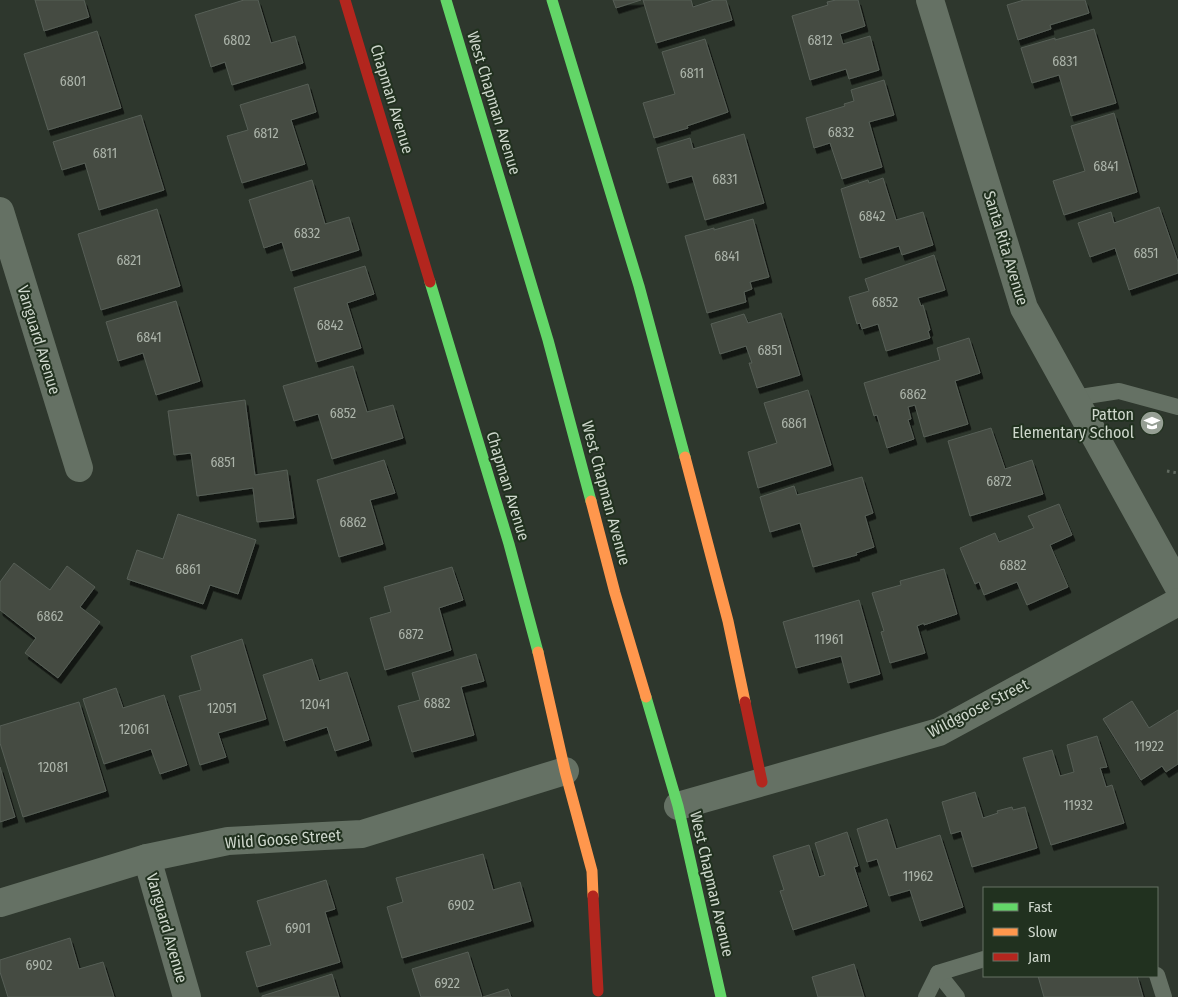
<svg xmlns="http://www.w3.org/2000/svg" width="1178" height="997" font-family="'Fira Sans Condensed',sans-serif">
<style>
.building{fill:#444b43;stroke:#575f56;filter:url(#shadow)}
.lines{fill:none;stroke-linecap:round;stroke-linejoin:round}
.path{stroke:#616a60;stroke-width:3;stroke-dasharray:2.5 4;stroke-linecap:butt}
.lane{stroke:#657164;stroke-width:16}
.street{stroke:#657164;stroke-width:28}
.fast{stroke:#63d668;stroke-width:11}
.slow{stroke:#ff974d;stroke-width:11}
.jam{stroke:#b3261e;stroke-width:11}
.labels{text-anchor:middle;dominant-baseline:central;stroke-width:4;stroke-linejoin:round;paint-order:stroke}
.number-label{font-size:14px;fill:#acb4aa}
.street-label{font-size:16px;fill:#ced7cc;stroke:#21311f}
.poi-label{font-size:16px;fill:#ced7cc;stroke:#21311f;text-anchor:end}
</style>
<defs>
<filter id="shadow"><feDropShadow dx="3" dy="5.5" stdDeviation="0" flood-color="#0009"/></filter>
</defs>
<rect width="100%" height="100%" fill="#2e372d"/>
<g class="building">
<polygon points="35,0 84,0 89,17 44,31"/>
<polygon points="244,0 258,0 271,43 295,36 303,63 232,85 225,62 211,67 195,15"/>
<polygon points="613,0 641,0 616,8"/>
<polygon points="643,0 691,0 693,7 714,0 726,0 732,20 656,43"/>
<polygon points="836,0 858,0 865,26 840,34 843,44 870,36 879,70 849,79 846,69 810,80 792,16 828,5 827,2"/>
<polygon points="1024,0 1085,0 1089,13 1050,25 1051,29 1018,40 1007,5"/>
<polygon points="1094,29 1116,103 1071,116 1059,75 1032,83 1021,48 1055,38 1055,40"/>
<polygon points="97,31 121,108 48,130 24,54"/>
<polygon points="705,39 728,112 687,126 688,128 654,138 643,103 675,94 662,52"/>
<polygon points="884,80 894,115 869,122 882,167 842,179 830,143 814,148 806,118 845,106 844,104 854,101 851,90"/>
<polygon points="308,84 316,112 291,120 305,164 242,183 227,136 248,130 240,105"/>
<polygon points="1114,113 1137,192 1064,215 1053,181 1085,171 1071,126"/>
<polygon points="141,115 164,190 99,210 85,163 62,170 53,142"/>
<polygon points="744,134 764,203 705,220 692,176 667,183 657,148 690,138 693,149"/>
<polygon points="883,178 896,220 923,212 933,245 902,255 899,246 860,258 841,189 868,180 869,183"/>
<polygon points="312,180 325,224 349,217 359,250 291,271 282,242 264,248 249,200"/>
<polygon points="1159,207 1178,262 1178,273 1129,290 1115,248 1090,257 1078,223 1111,212 1114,223"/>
<polygon points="157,209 180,286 101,310 78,234"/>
<polygon points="753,219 769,277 750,282 752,289 744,292 746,302 707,313 685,236 714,228 714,230"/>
<polygon points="934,255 945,290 918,298 921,306 923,305 930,330 928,331 930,338 886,351 878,324 862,329 860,323 857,324 849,297 869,291 865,279"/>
<polygon points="365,266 374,294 347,303 361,348 316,362 294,288"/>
<polygon points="176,301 200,381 156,395 143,353 118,361 106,322"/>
<polygon points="781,313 800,375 757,388 749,363 752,363 746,346 720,354 711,324 744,314 748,323"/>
<polygon points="969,338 980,373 955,381 968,424 924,437 915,405 908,407 911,419 908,420 914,439 887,448 877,415 874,416 864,383 940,360 937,348"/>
<polygon points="353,366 367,412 393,405 403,438 332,459 318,414 294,421 283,386"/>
<polygon points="808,390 831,465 758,488 748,452 777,443 764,403"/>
<polygon points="245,400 255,475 287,470 294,518 257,522 253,488 197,496 191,453 174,455 168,411"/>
<polygon points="991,428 1005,469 1032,460 1043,494 970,516 948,441"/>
<polygon points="384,460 395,493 370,500 383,544 339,557 317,480"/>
<polygon points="862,477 873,513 865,516 874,547 856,553 857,555 813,567 800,523 770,532 760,497 794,486 797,495"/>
<polygon points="1059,504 1072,535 1050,545 1068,587 1027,605 1017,582 984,595 979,582 975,584 960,548 995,533 999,542 1034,528 1028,516"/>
<polygon points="178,514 256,540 238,594 210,585 203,604 127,579 137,550 163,559"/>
<polygon points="14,563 50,590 67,566 95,587 80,607 100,622 58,678 25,653 36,638 0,610 0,582"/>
<polygon points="452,567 463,600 439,608 451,650 385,670 370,618 391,612 384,587"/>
<polygon points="944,569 957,614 924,625 924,623 917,626 925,653 890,663 881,632 884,631 872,593 901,585 900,581"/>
<polygon points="859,600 880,674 848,683 841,656 796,668 783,622"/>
<polygon points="242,639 266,719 218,733 226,757 200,765 179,696 201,690 191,656"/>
<polygon points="476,654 484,681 461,687 474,735 412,752 398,706 420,700 412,673"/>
<polygon points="312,659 319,681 347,672 369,740 335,751 327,727 284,741 263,675"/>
<polygon points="116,688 123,708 164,695 187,765 160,774 151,749 104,764 83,699"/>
<polygon points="1132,701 1149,728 1178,710 1178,764 1166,772 1162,766 1141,780 1103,719"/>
<polygon points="79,702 106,791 23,817 0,743 0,726"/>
<polygon points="1097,736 1107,767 1100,768 1106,787 1112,785 1124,823 1051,845 1023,758 1052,750 1060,776 1074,772 1067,745"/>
<polygon points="0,767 15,817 0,822"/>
<polygon points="975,792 983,818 998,813 997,811 1012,807 1013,810 1025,807 1037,848 972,867 961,831 951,834 942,802"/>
<polygon points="887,819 896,849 940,835 963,907 920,921 910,890 889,896 877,859 867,862 857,829"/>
<polygon points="847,832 858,866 854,867 867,906 793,930 780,891 784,890 773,856 809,845 819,877 825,875 815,843"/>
<polygon points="483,854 493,890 520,882 531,921 402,958 387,907 403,902 396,878"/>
<polygon points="326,880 335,909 325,912 340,962 257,987 246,952 271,945 257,901"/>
<polygon points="70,938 79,969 103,962 114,997 8,997 0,972 0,960"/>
<polygon points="468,952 482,997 421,997 412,969"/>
<polygon points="854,964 864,997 818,997 812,977"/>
<polygon points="332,974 339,997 262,997 262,996"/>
<polygon points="1038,976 1137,976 1143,997 1044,997"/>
<polygon points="508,989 511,997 483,997"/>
</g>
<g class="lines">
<polyline class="path" points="1167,471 1178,473"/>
<g class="lane">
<polyline points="1074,398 1119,391 1178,407"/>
<polyline points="938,973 957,997"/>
<polyline points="1157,975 1164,997"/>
<polyline points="926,997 938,973 984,959"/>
</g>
<g class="street">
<polyline points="930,0 1024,308 1178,586"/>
<polyline points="0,211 79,468"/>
<polyline points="678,806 939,732 1178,602"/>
<polyline points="147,858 187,997"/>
<polyline points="0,903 147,858 228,841 362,834 565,771"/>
</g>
<g class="fast">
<polyline points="446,0 548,340 591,501"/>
<polyline points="552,0 639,286 685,457"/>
<polyline points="430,282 509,544 538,652"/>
<polyline points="646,697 678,806 721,997"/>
</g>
<g class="slow">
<polyline points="685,457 728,621 745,702"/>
<polyline points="591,501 615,593 646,697"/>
<polyline points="538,652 565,771 592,871 593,896"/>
</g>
<g class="jam">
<polyline points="345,0 430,282"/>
<polyline points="745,702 762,782"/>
<polyline points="593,896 598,991"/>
</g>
</g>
<defs>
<g id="school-disc" transform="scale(1.25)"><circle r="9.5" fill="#969f94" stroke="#21311f"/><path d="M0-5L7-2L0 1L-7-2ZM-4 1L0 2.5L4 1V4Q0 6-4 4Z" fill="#fff"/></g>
</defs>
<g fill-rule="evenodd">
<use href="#school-disc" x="1152" y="423"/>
</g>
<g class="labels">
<g class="number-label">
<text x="237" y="40">6802</text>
<text x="820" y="40">6812</text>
<text x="1065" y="61">6831</text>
<text x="692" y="73">6811</text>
<text x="73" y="81">6801</text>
<text x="841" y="132">6832</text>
<text x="266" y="133">6812</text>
<text x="105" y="153">6811</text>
<text x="1106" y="166">6841</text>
<text x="725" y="179">6831</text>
<text x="872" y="216">6842</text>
<text x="307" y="233">6832</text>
<text x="1146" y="253">6851</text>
<text x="727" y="256">6841</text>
<text x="129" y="260">6821</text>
<text x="885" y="302">6852</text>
<text x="330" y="325">6842</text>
<text x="149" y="337">6841</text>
<text x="770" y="350">6851</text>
<text x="913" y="394">6862</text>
<text x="343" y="413">6852</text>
<text x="794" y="423">6861</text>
<text x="223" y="462">6851</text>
<text x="999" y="481">6872</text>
<text x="353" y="522">6862</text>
<text x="1013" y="565">6882</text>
<text x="188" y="569">6861</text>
<text x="50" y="616">6862</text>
<text x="411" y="634">6872</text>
<text x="829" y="639">11961</text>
<text x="437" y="703">6882</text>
<text x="315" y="704">12041</text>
<text x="222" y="708">12051</text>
<text x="134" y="729">12061</text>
<text x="1149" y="746">11922</text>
<text x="53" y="767">12081</text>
<text x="1078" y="805">11932</text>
<text x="918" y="876">11962</text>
<text x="461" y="905">6902</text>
<text x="298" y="928">6901</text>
<text x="39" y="965">6902</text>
<text x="447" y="983">6922</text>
</g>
<g class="street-label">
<text transform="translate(392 99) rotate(73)">Chapman Avenue</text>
<text transform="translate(494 103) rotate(73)">West Chapman Avenue</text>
<text transform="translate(1006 248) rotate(73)">Santa Rita Avenue</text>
<text transform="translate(39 340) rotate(73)">Vanguard Avenue</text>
<text transform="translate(508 486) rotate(73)">Chapman Avenue</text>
<text transform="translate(606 493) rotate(75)">West Chapman Avenue</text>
<text transform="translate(978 708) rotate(-27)">Wildgoose Street</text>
<text transform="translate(283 839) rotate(-4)">Wild Goose Street</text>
<text transform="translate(712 884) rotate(77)">West Chapman Avenue</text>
<text transform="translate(167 928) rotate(74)">Vanguard Avenue</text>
</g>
<g class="poi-label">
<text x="1134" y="414">Patton<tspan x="1134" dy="18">Elementary School</tspan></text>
</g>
</g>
<rect x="983" y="887" width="175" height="90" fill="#21311f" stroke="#667364"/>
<rect x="993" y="903" width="25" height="8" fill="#63d668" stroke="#667364"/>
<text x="1028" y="912" font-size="15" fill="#ced7cc">Fast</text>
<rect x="993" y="928" width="25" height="8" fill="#ff974d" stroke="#667364"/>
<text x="1028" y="937" font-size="15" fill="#ced7cc">Slow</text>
<rect x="993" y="953" width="25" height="8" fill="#b3261e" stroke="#667364"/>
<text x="1028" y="962" font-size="15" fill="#ced7cc">Jam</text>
</svg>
